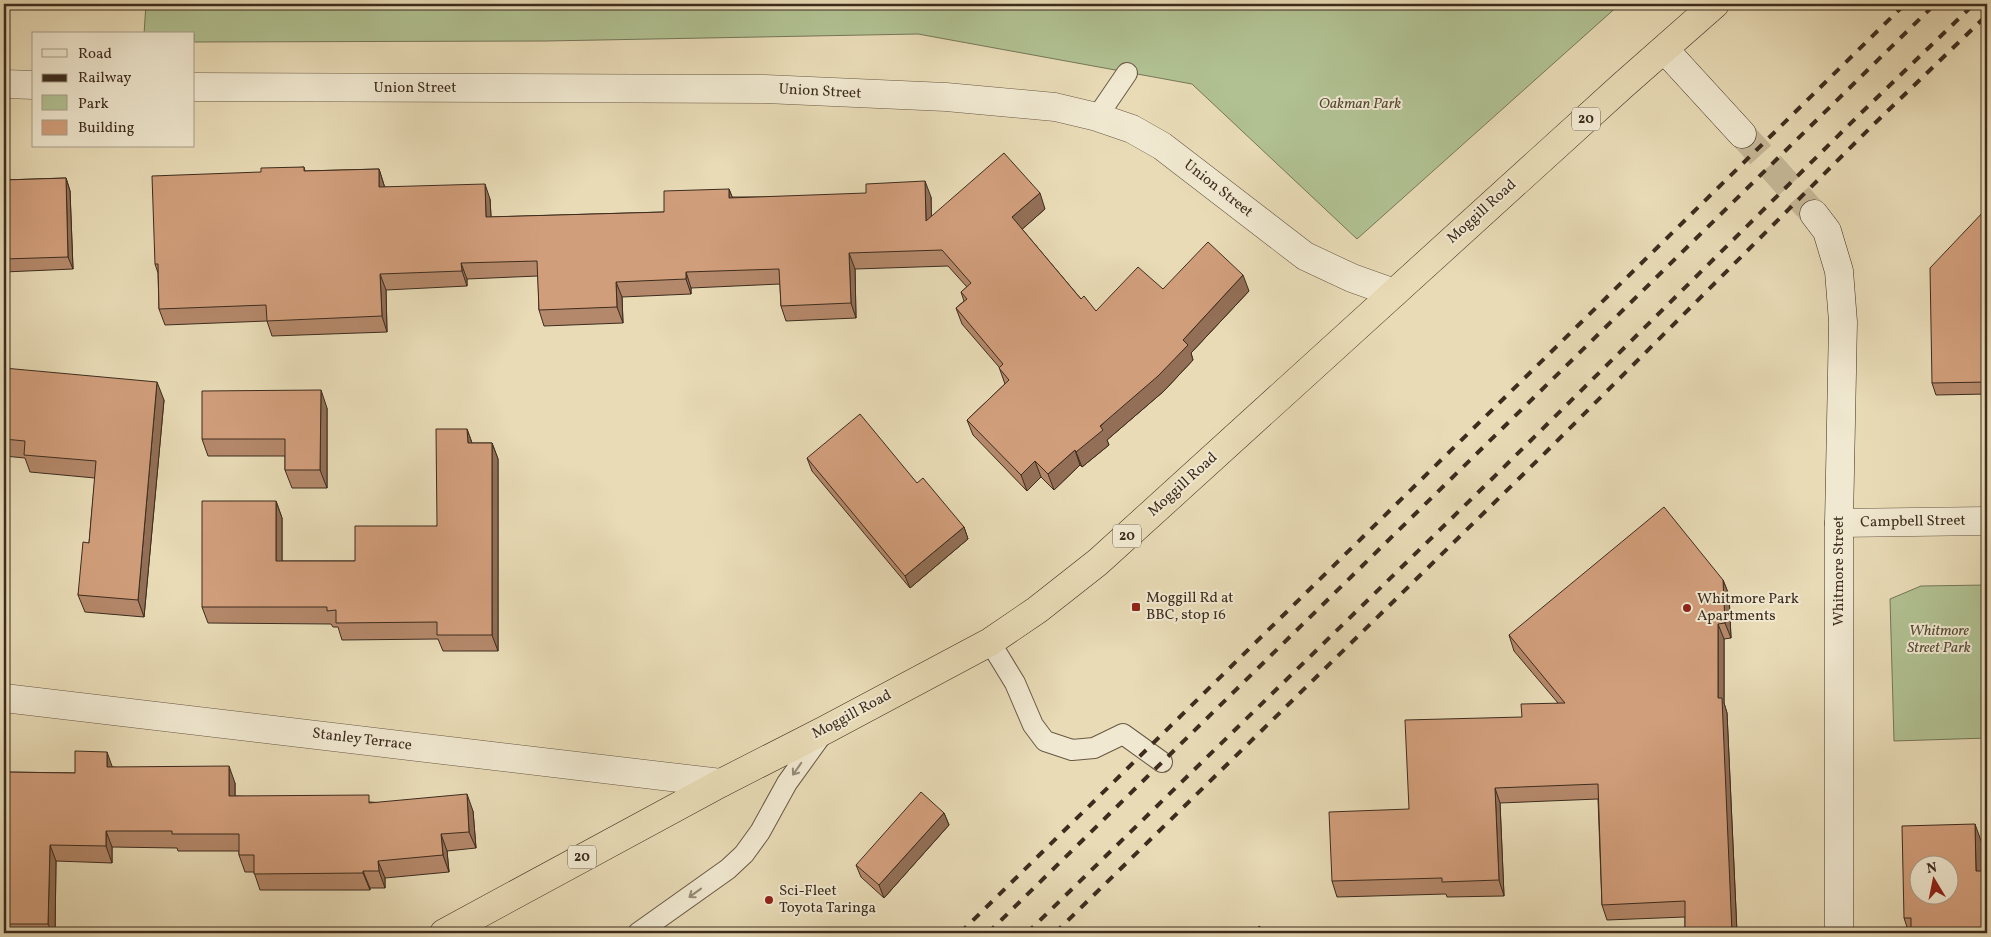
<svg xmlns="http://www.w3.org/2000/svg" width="1991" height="937" font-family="Vollkorn,serif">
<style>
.green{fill:#b1c192;stroke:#777658}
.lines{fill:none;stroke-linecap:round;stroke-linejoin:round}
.secondary-tunnel{stroke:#c6b898;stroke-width:28;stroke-dasharray:28 14;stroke-linecap:butt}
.lane-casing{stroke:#685844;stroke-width:22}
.street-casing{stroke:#685844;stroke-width:29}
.secondary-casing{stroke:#3d2c1e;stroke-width:29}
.highway-casing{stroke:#3d2c1e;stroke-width:29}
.lane{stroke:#f0e8d0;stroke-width:20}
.street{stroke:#f0e8d0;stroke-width:28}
.secondary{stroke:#f0e8d0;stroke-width:28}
.highway{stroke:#e8dbb6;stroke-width:28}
.rail{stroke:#3d2c1e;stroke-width:4;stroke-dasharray:9 9;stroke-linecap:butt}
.wall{fill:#b4886a;stroke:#3d2c1e}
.shaded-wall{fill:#926f56;stroke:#3d2c1e}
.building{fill:#d19e7b;stroke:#3d2c1e;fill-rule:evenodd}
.oneway{stroke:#968a77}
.poi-dot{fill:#8f2418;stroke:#f0e8d0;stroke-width:2}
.labels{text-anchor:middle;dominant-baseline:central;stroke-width:4;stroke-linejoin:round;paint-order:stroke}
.shield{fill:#f0e8d0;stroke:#736453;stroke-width:1}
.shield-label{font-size:14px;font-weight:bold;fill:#3d2c1e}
.street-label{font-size:15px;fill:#3d2c1e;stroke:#f0e8d0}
.park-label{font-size:15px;font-style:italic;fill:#544a35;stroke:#f0e8d0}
.poi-label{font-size:15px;fill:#3d2c1e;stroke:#f0e8d0;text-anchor:start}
</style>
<rect width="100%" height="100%" fill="#e8dbb6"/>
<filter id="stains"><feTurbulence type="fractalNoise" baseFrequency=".004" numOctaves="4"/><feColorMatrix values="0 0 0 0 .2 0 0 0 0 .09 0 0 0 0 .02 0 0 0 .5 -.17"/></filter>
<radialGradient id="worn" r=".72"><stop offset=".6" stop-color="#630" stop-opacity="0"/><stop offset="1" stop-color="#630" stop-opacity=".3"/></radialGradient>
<g class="green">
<polygon points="146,4 1620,4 1357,239 1192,84 918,34 546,41 194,42 194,34 144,34"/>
<polygon points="1987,585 1987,738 1894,741 1890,599 1921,586"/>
</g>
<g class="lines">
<polyline class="secondary-tunnel" points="1742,134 1814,214"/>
<g class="lane-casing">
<g id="lane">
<polyline points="1097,117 1127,73"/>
<polyline points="990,642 1015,683 1033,725 1045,741 1072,750 1094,748 1123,734 1162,762"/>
<polyline points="638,933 728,869 744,854 760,832 787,783 823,733"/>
</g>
</g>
<g class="street-casing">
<g id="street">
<polyline points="4,84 34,85"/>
<polyline points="194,87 765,89 946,97 1055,107 1097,117 1132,129 1162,146 1305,256 1352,278 1394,293"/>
<polyline points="1839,523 1987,521"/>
<polyline points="4,698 721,783"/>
</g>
</g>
<g class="secondary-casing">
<g id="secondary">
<polyline points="1665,50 1742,134"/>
<polyline points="1814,214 1827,231 1839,271 1843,322 1839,523 1839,933"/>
</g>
</g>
<g class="highway-casing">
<polyline id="highway" points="444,933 721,783 825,730 990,642 1037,610 1098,562 1622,86 1715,4"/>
</g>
<use href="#lane" class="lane"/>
<use href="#street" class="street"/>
<use href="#secondary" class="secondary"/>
<use href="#highway" class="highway"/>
<g class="rail">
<polyline points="960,933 1905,4"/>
<polyline points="988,933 1935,4"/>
<polyline points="1027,933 1499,472 1860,114 1974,4"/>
<polyline points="1055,933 1546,452 1874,124 1987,15"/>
</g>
</g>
<g class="wall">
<rect x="4" y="4" width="117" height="5"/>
<polygon points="304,167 305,171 379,169 384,185 385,187 490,199 491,217 664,212 729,189 732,197 931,197 931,217 1045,209 1022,229 1081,299 1096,311 1163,289 1249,291 1191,353 1193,360 1164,391 1107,440 1109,445 1082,467 1080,465 1054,490 1041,477 1027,491 973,435 967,420 1005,384 999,367 962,324 956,308 964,301 961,292 967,287 948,266 855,269 856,318 786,321 781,306 780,284 691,288 691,294 622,297 623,323 544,326 539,310 538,276 467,279 467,286 386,290 387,332 272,336 267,321 165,325 159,309 158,273 155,264 261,172"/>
<polygon points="66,178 70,191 73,269 4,272 4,180"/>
<polygon points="1987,208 1987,394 1936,395 1932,383"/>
<polygon points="4,368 164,400 144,617 85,612 78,595 89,543 95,478 30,472 25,458 4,456"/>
<polygon points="327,408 327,488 292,488 285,470 285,456 208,456 202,439"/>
<polygon points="467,429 472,443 492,443 498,459 498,651 443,651 438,639 342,640 338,627 333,627 331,624 208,623 202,607 276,501 282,518 282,561 355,561 437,526"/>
<polygon points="807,458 917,483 964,527 968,539 910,588 812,471"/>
<polygon points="1723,580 1729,595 1731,638 1724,639 1724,703 1727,713 1737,933 1685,933 1685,917 1607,920 1602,905 1598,799 1500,803 1504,896 1447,897 1446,894 1337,897 1332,881 1409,809 1522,717 1558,703 1514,651 1509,635"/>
<polygon points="113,767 235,783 235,796 371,802 473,811 476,848 447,851 449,872 385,878 385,888 370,888 370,890 260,890 254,872 245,872 239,855 239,851 178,851 177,848 112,847 112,863 56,861 55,933 4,933 4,772 75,773"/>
<polygon points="944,813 949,825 884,898 861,877 856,865"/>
<polygon points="1984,849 1987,933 1909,933 1904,918"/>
</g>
<g class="shaded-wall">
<polygon points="379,169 384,185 385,203 379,187"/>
<polygon points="66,178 70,191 73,269 68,257"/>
<polygon points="925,181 931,197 932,237 926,221"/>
<polygon points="485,184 490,199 492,233 486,217"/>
<polygon points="729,189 735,204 729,198"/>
<polygon points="1040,193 1045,209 1018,233 1012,217"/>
<polygon points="849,253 855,269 856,318 851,303"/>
<polygon points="461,263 467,279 467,286 462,271"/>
<polygon points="686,272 691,288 691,294 686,279"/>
<polygon points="380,274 386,290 387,332 382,316"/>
<polygon points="1243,275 1249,291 1191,353 1193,360 1164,391 1107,440 1109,445 1082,467 1076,452 1183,340"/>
<polygon points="616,282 622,297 623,323 617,307"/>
<polygon points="157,382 164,400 144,617 138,600"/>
<polygon points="321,390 327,408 327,488 320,470"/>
<polygon points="467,429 473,446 468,443"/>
<polygon points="492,443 498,459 498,651 492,635"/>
<polygon points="1075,450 1080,465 1054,490 1048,474"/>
<polygon points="1035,461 1041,477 1027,491 1021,475"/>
<polygon points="276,501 282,518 282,578 276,561"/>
<polygon points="964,527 968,539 910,588 905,576"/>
<polygon points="1723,580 1729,595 1731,638 1725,623"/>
<polygon points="1718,624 1724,639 1724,703 1727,713 1737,933 1732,933 1718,698"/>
<polygon points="107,752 113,769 107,767"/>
<polygon points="229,766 235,783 235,813 229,796"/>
<polygon points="1495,788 1500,803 1504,896 1499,880"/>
<polygon points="467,794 473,811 476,848 469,832"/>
<polygon points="944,813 949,825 884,898 879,885"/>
<polygon points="1975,824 1984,849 1985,895 1976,871"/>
<polygon points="106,831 112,847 112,863 106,846"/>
<polygon points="441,834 447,851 449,872 443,855"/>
<polygon points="50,845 56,861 55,933 52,933 48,924"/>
<polygon points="378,861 385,878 385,888 379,871"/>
<polygon points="363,871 370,888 370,890 363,873"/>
</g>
<g class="building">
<polygon points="1004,153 1040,193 1012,217 1081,299 1084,296 1096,311 1138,267 1163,289 1208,242 1243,275 1183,340 1188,345 1158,376 1100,426 1103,430 1076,452 1075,450 1048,474 1035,461 1021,475 967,420 1009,380 999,368 1003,364 956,308 967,299 961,292 971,283 942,250 849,253 851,303 781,306 779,269 686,272 686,279 616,282 617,307 539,310 537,261 461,263 462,271 380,274 382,316 267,321 266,305 159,309 158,264 155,264 152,176 261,172 261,168 304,167 304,171 379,169 379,187 485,184 486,217 664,212 664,191 729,189 729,198 866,193 866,184 925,181 926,221"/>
<polygon points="66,178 68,257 4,259 4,180"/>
<polygon points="1987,208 1987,382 1932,383 1930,268"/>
<polygon points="4,368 157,382 138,600 78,595 83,542 89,543 96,461 24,455 25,441 4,439"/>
<polygon points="321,390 320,470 285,470 285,439 202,439 202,391"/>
<polygon points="860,414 917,483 923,478 964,527 905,576 807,458"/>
<polygon points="436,429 467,429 468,443 492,443 492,635 437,635 437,622 336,623 336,610 327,611 327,607 202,607 202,501 276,501 276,561 355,561 355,526 437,526"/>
<polygon points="1664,507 1723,580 1725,623 1718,624 1718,698 1722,698 1732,933 1685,933 1685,901 1602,905 1598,784 1495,788 1499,880 1442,882 1442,878 1332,881 1329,812 1409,809 1405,720 1522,717 1521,704 1565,703 1509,635"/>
<polygon points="75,751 107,752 107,767 229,766 229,796 369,795 369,803 467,794 469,832 441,834 443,855 378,861 379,871 363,871 363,873 254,874 254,855 239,855 239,834 172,834 172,831 106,831 106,846 50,845 48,924 4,924 4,772 75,773"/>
<polygon points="921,792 944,813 879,885 856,865"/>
<path d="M1975,824L1976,871H1987V933H1911V918H1904L1902,826ZM1918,864H1948V894H1918Z"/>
<polygon points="1259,926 1268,933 1253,933"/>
</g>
<defs><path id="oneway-shaft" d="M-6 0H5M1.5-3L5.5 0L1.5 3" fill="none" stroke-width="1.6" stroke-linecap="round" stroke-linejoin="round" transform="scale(1.25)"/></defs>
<g class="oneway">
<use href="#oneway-shaft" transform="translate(797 769) rotate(125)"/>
<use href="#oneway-shaft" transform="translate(695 893) rotate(144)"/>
</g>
<g class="poi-dot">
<rect x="1131" y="602" width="10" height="10" rx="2.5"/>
<circle cx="1687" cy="608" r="5"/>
<circle cx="769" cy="900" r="5"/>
</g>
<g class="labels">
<g class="shield">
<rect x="1572" y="107.5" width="28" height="23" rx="4"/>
<rect x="1113" y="524.5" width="28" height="23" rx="4"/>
<rect x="568" y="845.5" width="28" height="23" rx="4"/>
</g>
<g class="shield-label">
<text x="1586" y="119">20</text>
<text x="1127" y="536">20</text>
<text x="582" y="857">20</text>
</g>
<g class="street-label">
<text x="415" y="88">Union Street</text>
<text transform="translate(820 92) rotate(3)">Union Street</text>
<text transform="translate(1218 189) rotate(38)">Union Street</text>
<text transform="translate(1482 212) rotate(-42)">Moggill Road</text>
<text transform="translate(1183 485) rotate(-42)">Moggill Road</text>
<text transform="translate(1913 522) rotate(-1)">Campbell Street</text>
<text transform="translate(1839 571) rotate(-90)">Whitmore Street</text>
<text transform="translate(852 715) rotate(-28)">Moggill Road</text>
<text transform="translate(362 740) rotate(7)">Stanley Terrace</text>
</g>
<g class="park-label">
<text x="1360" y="104">Oakman Park</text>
<text x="1939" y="631">Whitmore<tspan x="1939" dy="17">Street Park</tspan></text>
</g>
<g class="poi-label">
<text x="1146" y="598">Moggill Rd at<tspan x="1146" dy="17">BBC, stop 16</tspan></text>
<text x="1697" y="599">Whitmore Park<tspan x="1697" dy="17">Apartments</tspan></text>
<text x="779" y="891">Sci-Fleet<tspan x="779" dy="17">Toyota Taringa</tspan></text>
</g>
</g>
<rect width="1991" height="937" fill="none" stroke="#e8dbb6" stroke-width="20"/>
<rect x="5" y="5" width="1981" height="927" fill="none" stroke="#3d2c1e" stroke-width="2.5"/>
<rect x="10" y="10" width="1971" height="917" fill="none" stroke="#3d2c1e"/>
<rect x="32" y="32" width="162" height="115" fill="#f0e8d0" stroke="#a89d89"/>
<rect x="42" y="49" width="25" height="8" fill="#f0e8d0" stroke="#a89d89"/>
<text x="78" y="58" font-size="15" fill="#3d2c1e">Road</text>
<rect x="42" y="74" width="25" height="8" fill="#3d2c1e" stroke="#a89d89"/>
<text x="78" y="82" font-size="15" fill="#3d2c1e">Railway</text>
<rect x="42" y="95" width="25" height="15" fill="#b1c192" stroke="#a89d89"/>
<text x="78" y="108" font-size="15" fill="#3d2c1e">Park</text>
<rect x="42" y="120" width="25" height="15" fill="#d19e7b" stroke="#a89d89"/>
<text x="78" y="132" font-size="15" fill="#3d2c1e">Building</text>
<g transform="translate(1934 880) rotate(350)"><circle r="24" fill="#f0e8d0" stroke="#a89d89"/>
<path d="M0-4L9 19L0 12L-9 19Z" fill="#8f2418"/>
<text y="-8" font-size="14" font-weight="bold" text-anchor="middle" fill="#3d2c1e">N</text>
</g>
<rect width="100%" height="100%" filter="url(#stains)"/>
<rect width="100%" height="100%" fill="url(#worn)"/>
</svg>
